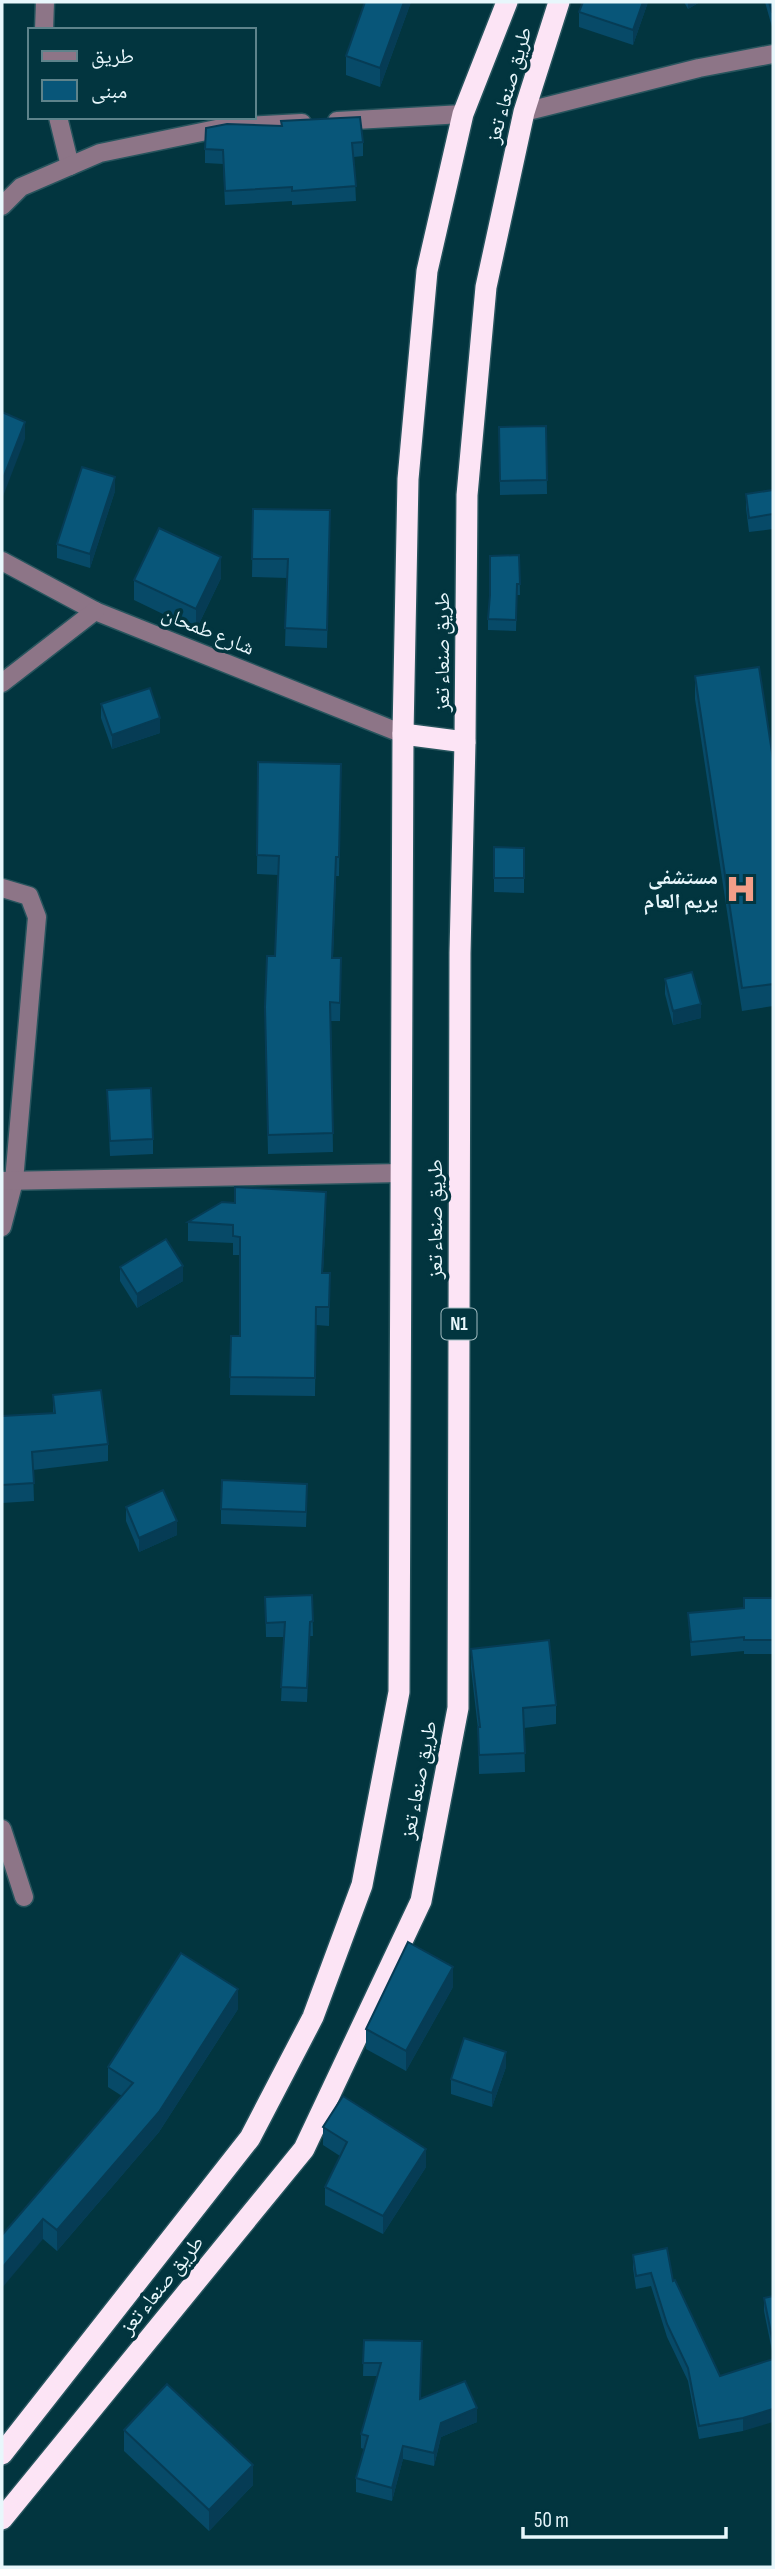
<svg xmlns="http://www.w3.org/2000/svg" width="775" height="2569" font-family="'Sofia Sans Condensed','Noto Naskh Arabic',sans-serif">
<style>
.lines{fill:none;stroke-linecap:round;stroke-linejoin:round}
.minor-casing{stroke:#27545d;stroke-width:21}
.highway-casing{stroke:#27545d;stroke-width:24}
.minor{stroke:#8d7587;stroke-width:18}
.highway{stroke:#fce4f5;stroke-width:21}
.wall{fill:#074a68}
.shaded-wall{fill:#063c55}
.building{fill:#085679;stroke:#063c55;stroke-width:2}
.labels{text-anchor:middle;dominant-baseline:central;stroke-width:7;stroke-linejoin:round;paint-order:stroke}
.shield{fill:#02353f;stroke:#a3bdc3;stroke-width:2}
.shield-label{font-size:19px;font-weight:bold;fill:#e8f7fc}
.street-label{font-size:21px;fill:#e8f7fc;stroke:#02353f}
.poi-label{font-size:21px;font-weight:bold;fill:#e8f7fc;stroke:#02353f;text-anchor:end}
</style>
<rect width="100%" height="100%" fill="#02353f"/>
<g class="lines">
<g class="minor-casing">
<g id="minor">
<polyline points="44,30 45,2"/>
<polyline points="524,112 699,68 773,54"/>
<polyline points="58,117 70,166"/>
<polyline points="337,121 463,114"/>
<polyline points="2,206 21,187 100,153 226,127 302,123"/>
<polyline points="2,561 95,611 403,734"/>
<polyline points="2,683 95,611"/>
<polyline points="2,888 29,896 37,917 14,1181 2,1227"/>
<polyline points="2,1181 401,1173"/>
<polyline points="2,1829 24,1897"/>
</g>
</g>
<g class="highway-casing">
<g id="highway">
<polyline points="403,734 465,742"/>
<polyline points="2,2454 250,2138 313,2017 362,1885 399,1692 403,734 408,479 427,271 463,114 507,2"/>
<polyline points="2,2519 304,2149 421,1901 458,1708 460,953 465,742 467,495 486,287 524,112 559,2"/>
</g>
</g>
<use href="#minor" class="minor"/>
<use href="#highway" class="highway"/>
</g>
<g class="wall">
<polygon points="365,2 411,2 380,87 346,75 346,56"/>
<polygon points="648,2 633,45 579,27 579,12"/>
<polygon points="684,2 700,2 688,9"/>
<polygon points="765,2 773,2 773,26 772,27"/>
<polygon points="363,142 363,156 354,157 356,201 292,205 292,201 225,205 223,164 205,163 205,149"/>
<polygon points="546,426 547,494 500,495 499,427"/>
<polygon points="773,490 773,529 749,532 746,508 746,494"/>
<polygon points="115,491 90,568 57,558 57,544"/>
<polygon points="253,509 330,510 327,648 285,646 287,578 252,577"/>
<polygon points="519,555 520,595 517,595 516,631 488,630 488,619"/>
<polygon points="221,578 196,630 134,600 134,580"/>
<polygon points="695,676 773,759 773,1006 742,1011 695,699"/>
<polygon points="101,704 160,733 112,749 101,718"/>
<polygon points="258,762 341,764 339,876 336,876 333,958 341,977 340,1021 331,1021 333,1152 268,1154 265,1026 275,956 278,875 257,874"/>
<polygon points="494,847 524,848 524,893 494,892"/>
<polygon points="665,979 701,1018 673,1025 665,994"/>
<polygon points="107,1090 153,1139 153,1154 110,1156"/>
<polygon points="326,1210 323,1273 330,1273 329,1326 316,1325 315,1396 230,1395 231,1336 240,1336 240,1255 233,1255 233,1243 188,1241 188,1222"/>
<polygon points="120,1267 183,1281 137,1308 120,1281"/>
<polygon points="53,1395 108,1444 108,1461 33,1470 34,1501 2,1503 2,1416 53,1413"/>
<polygon points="307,1498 306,1527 221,1524 221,1509"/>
<polygon points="126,1507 177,1535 139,1552 126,1521"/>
<polygon points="312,1595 313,1636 310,1636 307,1702 281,1701 284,1637 266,1637 265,1597"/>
<polygon points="773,1598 773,1654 744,1654 744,1651 691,1656 688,1613 744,1608"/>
<polygon points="471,1649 556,1705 556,1724 524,1728 525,1772 479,1774 478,1729 471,1668"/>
<polygon points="453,1987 406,2071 366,2049 366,2029"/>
<polygon points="238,2009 159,2132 57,2251 43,2239 2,2235 122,2096 108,2087 108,2067"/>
<polygon points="506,2067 492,2107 451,2094 451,2079"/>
<polygon points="323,2127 426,2167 383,2234 325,2205 325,2187 340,2156 323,2145"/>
<polygon points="633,2255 673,2281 720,2376 773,2359 743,2431 699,2439 688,2381 667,2337 651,2286 636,2289 633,2268"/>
<polygon points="773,2296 773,2356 764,2311 764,2298"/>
<polygon points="364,2340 420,2399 477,2422 441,2437 434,2466 403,2459 392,2501 356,2492 356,2478 364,2449 361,2448 361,2434 377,2376 363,2376"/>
<polygon points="124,2430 253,2485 209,2531 124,2451"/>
</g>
<g class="shaded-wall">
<polygon points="404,2 411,2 380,87 380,68"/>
<polygon points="643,2 648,2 633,45 633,30"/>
<polygon points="688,2 700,2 688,9"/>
<polygon points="772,12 773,12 773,26 772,27"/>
<polygon points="25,422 25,439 2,499 2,481"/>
<polygon points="115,477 115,491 90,568 90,554"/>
<polygon points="221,557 221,578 196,630 196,609"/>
<polygon points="160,718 160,733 112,749 112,735"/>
<polygon points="701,1004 701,1018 673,1025 673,1011"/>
<polygon points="326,1192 326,1210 322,1292 322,1273"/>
<polygon points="183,1266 183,1281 137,1308 137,1294"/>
<polygon points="177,1521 177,1535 139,1552 139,1538"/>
<polygon points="310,1622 310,1636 307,1702 307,1688"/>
<polygon points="453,1967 453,1987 406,2071 406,2051"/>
<polygon points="238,1989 238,2009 159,2132 57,2251 57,2230"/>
<polygon points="506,2052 506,2067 492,2107 492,2093"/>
<polygon points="426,2149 426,2167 383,2234 383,2216"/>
<polygon points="43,2219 43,2239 2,2288 2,2268"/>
<polygon points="477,2408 477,2422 441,2437 434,2466 434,2453 441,2423"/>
<polygon points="773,2409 773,2422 743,2431 743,2418"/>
<polygon points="403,2446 403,2459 392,2501 392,2488"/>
<polygon points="253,2465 253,2485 209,2531 209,2510"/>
</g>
<g class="building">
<polygon points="365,2 404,2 380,68 346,56"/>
<polygon points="583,2 643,2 633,30 579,12"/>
<polygon points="769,2 773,2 773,12 772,12"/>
<polygon points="360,117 363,142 352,143 356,186 292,191 292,187 225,191 223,150 205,149 206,128 227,124 282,126 281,121"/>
<polygon points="2,412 25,422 2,481"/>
<polygon points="546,426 547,480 500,481 499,427"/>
<polygon points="82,467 115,477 90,554 57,544"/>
<polygon points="773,490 773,514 749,518 746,494"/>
<polygon points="253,509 330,510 327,630 285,628 288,559 252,559"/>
<polygon points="159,528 221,557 196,609 134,580"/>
<polygon points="519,555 520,584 517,584 516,620 488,619 490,595 490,556"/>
<polygon points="759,667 773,759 773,984 742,988 695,676"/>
<polygon points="150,688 160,718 112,735 101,704"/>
<polygon points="258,762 341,764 339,857 336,857 332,958 341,958 340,1003 330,1002 333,1133 268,1135 265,1007 267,956 275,956 279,856 257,855"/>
<polygon points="494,847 524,848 524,878 494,878"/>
<polygon points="692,972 701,1004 673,1011 665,979"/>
<polygon points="151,1088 153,1139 110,1141 107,1090"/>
<polygon points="235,1187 326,1192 322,1273 330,1273 329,1307 316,1307 315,1378 230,1377 231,1336 240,1336 240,1237 233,1236 233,1225 188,1222 222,1202 235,1203"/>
<polygon points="166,1239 183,1266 137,1294 120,1267"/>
<polygon points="101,1390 108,1444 32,1452 34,1483 2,1485 2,1416 55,1413 53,1395"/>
<polygon points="222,1480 307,1484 306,1512 221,1509"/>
<polygon points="163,1490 177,1521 139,1538 126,1507"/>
<polygon points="312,1595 313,1621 310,1622 307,1688 281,1687 285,1622 266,1623 265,1597"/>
<polygon points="744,1598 773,1598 773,1640 744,1640 744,1637 691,1642 688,1613 744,1608"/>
<polygon points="549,1640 556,1705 523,1708 525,1753 479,1755 478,1727 480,1727 471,1649"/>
<polygon points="408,1942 453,1967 406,2051 366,2029"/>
<polygon points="181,1953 238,1989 159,2112 57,2230 43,2219 2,2268 2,2235 133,2083 108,2067"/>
<polygon points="464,2038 506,2052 492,2093 451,2079"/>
<polygon points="343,2096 426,2149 383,2216 325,2187 347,2142 323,2127"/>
<polygon points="667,2248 673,2281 675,2280 720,2376 773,2359 773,2409 743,2418 699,2426 688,2368 667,2324 651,2273 636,2276 633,2255"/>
<polygon points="773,2296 773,2343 764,2298"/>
<polygon points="364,2340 422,2341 420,2399 465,2381 477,2408 441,2423 434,2453 403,2446 392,2488 356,2478 368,2436 361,2434 381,2363 363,2363"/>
<polygon points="167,2384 253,2465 209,2510 124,2430"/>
</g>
<defs>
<g id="hospital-bare" transform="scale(2.415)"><path d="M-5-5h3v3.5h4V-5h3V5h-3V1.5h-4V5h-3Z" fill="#f49e88" stroke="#02353f" stroke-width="2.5" paint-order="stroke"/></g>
</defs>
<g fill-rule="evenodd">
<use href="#hospital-bare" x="741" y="889"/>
</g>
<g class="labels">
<rect class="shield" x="441.5" y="1308.5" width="35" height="31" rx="5"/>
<g class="shield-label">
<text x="459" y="1324">N1</text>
</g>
<g class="street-label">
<text transform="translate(509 85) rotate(-74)">طريق صنعاء تعز</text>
<text transform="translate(208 631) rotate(22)">شارع طمحان</text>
<text transform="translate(442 652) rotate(-90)">طريق صنعاء تعز</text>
<text transform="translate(435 1219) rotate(-90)">طريق صنعاء تعز</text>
<text transform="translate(419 1780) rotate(-79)">طريق صنعاء تعز</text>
<text transform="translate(162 2285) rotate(-51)">طريق صنعاء تعز</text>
</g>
<g class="poi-label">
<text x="718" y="877">مستشفى<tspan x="718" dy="24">يريم العام</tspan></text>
</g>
</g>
<rect width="775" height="2569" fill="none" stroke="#e8f7fc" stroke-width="7"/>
<rect x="28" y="28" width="228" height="91" fill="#02353f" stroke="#5e838b" stroke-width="2"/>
<rect x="42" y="51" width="35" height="10" fill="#8d7587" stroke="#5e838b" stroke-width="2"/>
<text x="91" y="63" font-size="21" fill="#e8f7fc">طريق</text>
<rect x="42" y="80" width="35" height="21" fill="#085679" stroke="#5e838b" stroke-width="2"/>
<text x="91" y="98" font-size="21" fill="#e8f7fc">مبنى</text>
<path d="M523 2527v10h203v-10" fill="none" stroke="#e8f7fc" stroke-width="3.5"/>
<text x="534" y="2527" font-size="21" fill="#e8f7fc" stroke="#02353f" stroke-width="5" paint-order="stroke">50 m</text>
</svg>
